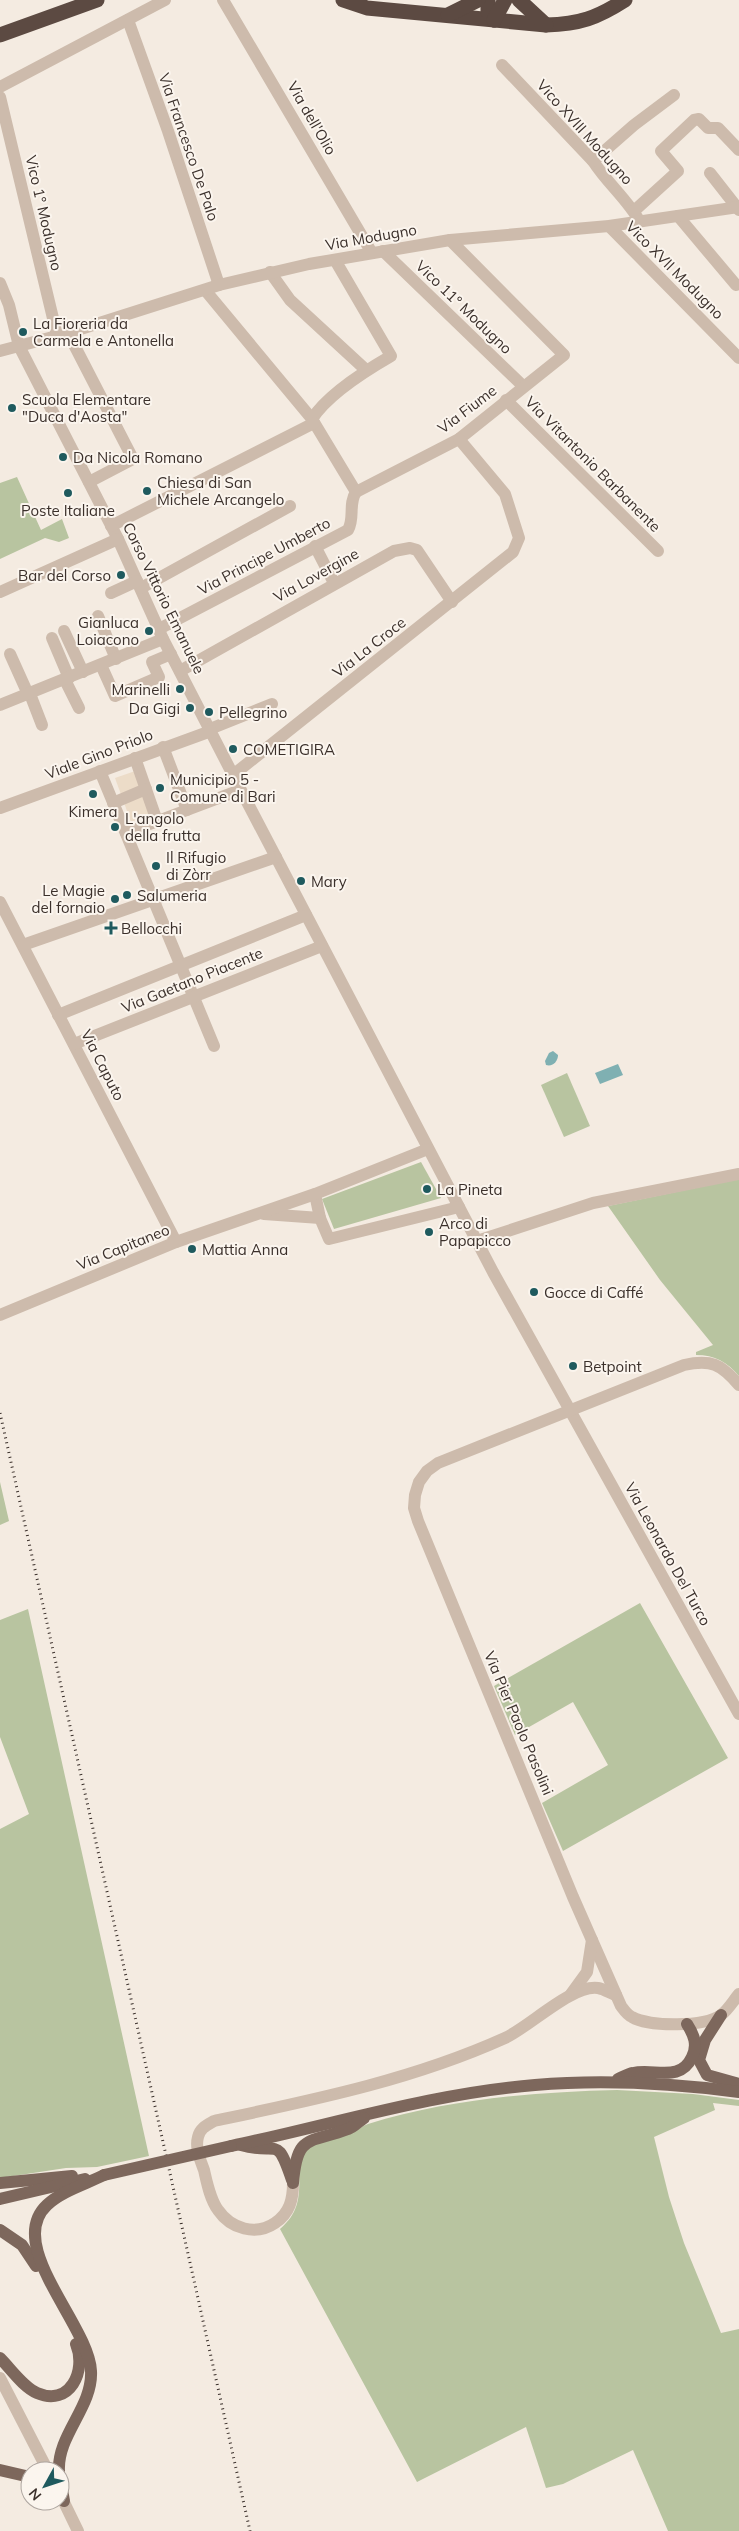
<svg xmlns="http://www.w3.org/2000/svg" width="739" height="2531" font-family="Mulish,sans-serif">
<style>
.green{fill:#b8c4a0}
.plaza{fill:#ecdcc8}
.water{fill:#7fb0b2}
.lines{fill:none;stroke-linecap:round;stroke-linejoin:round}
.minor{stroke:#cdbbac;stroke-width:12}
.major{stroke:#7d675c;stroke-width:12}
.highway{stroke:#5c4a42;stroke-width:15}
.rail{stroke:#3b302b;stroke-width:3;stroke-dasharray:1 4;stroke-linecap:butt}
.major-bridge{stroke:#7d675c;stroke-width:12}
.poi-dot{fill:#1f5a5e;stroke:#fbf5ee;stroke-width:2}
.labels{text-anchor:middle;dominant-baseline:central;stroke-width:4;stroke-linejoin:round;paint-order:stroke}
.street-label{font-size:15px;fill:#3b302b;stroke:#fbf5ee}
.poi-label{font-size:15px;fill:#3b302b;stroke:#fbf5ee;text-anchor:start}
</style>
<rect width="100%" height="100%" fill="#f4ebe1"/>
<g class="green">
<polygon points="17,477 41,530 62,519 69,538 59,542 45,538 0,559 0,483"/>
<polygon points="567,1073 590,1126 564,1137 541,1085"/>
<polygon points="421,1162 441,1198 334,1229 322,1199"/>
<path d="M739,1179V1376C727,1362 715,1355 696,1355V1352L713,1345L660,1280L608,1206Z"/>
<polygon points="0,1482 9,1521 0,1525"/>
<polygon points="640,1603 728,1758 563,1851 542,1803 608,1765 573,1702 515,1735 494,1686"/>
<polygon points="28,1609 149,2156 97,2167 66,2168 0,2178 0,1829 29,1814 0,1737 0,1620"/>
<path d="M617,2090L693,2094L739,2100V2106L713,2103L715,2110L654,2137L669,2197L684,2243L721,2333L739,2329V2531H668L633,2450L563,2484L546,2488L526,2427L417,2482L280,2229C316,2199 285,2166 312,2145C321,2138 340,2136 352,2133C358,2130 362,2126 368,2124C449,2099 534,2092 617,2090Z"/>
</g>
<polygon class="plaza" points="141,769 157,812 131,822 115,778"/>
<g class="water">
<path d="M553,1051L558,1055C558,1061 553,1067 546,1065L545,1061L549,1053Z"/>
<polygon points="618,1064 623,1075 600,1084 595,1073"/>
</g>
<g class="lines">
<g class="minor">
<polyline points="223,0 372,253"/>
<polyline points="128,20 168,131 219,285"/>
<path d="M502,65L593,161C607,183 628,200 640,222"/>
<polyline points="0,87 165,0"/>
<polyline points="0,97 57,335"/>
<polyline points="593,161 634,125 674,95"/>
<polyline points="710,173 739,210"/>
<polyline points="634,211 678,171 661,151 694,120 699,119 708,128 718,128 739,150"/>
<polyline points="678,216 736,285"/>
<polyline points="609,226 739,358"/>
<polyline points="383,251 523,386"/>
<polyline points="270,272 290,300 366,370"/>
<polyline points="0,283 9,305 19,346 118,539 163,639 233,775 493,1272 739,1714"/>
<polyline points="205,290 312,419 356,492"/>
<polyline points="68,333 133,459 89,482"/>
<polyline points="0,351 68,333 219,285 309,264 450,240 609,226 739,207"/>
<polyline points="506,400 658,551"/>
<path d="M312,419C328,394 365,371 391,356L335,260"/>
<polyline points="111,526 314,423"/>
<polyline points="315,546 334,583"/>
<polyline points="141,588 290,506"/>
<polyline points="0,592 118,539"/>
<polyline points="111,593 137,581"/>
<polyline points="98,616 116,659"/>
<path d="M159,629L348,530C355,518 348,504 356,492L459,439L564,355L450,240"/>
<polyline points="64,631 83,672"/>
<polyline points="52,638 69,678"/>
<polyline points="10,654 28,694"/>
<polyline points="101,665 115,696 159,677 152,662 171,654"/>
<polyline points="180,671 394,551 410,548 417,550 452,602"/>
<polyline points="65,680 79,708"/>
<polyline points="30,694 42,725"/>
<polyline points="0,705 163,639"/>
<polyline points="210,729 272,704"/>
<polyline points="163,747 187,810"/>
<polyline points="135,758 157,821"/>
<polyline points="100,771 214,1046"/>
<polyline points="233,775 513,552 519,538 505,494 459,439"/>
<polyline points="113,803 146,789"/>
<polyline points="0,808 211,731"/>
<polyline points="126,833 240,790"/>
<polyline points="0,902 176,1242"/>
<polyline points="23,945 276,857"/>
<polyline points="58,1015 306,915"/>
<polyline points="74,1044 322,946"/>
<polyline points="315,1194 320,1218 329,1239 459,1207"/>
<polyline points="264,1214 320,1218"/>
<polyline points="477,1241 593,1203 739,1174"/>
<polyline points="0,1315 176,1242 315,1194 428,1149"/>
<path d="M739,1385C721,1364 711,1359 684,1365L438,1463L427,1471L419,1482L415,1495L414,1508L418,1521L573,1897L621,2006C624,2010 627,2015 632,2017C649,2027 705,2027 721,2015C728,2010 733,2001 739,1994"/>
<polyline points="571,1994 587,1972 592,1940"/>
<path d="M293,2183C293,2199 290,2213 275,2223C256,2236 231,2229 218,2210C210,2199 207,2183 204,2170C200,2159 195,2148 198,2137C200,2128 207,2125 214,2121C313,2100 412,2080 505,2038C529,2027 573,1984 598,1988C604,1989 610,1993 616,1995"/>
<polyline points="0,2378 48,2471"/>
<polyline points="60,2494 78,2531"/>
</g>
<g class="major">
<polyline points="721,2015 705,2040 699,2060 707,2075 739,2084"/>
<path d="M618,2079C623,2077 628,2074 633,2073C654,2068 680,2083 692,2057C698,2045 694,2035 687,2024"/>
<path d="M241,2145C279,2156 276,2133 292,2180"/>
<path d="M231,2146C331,2125 433,2093 535,2085C604,2079 671,2083 739,2092"/>
<polyline points="0,2183 72,2176"/>
<path d="M293,2183C297,2132 310,2144 348,2129C354,2127 359,2121 364,2118"/>
<polyline points="0,2199 85,2179"/>
<polyline points="0,2230 22,2245 36,2266"/>
<path d="M0,2358C11,2369 23,2387 37,2393C70,2407 87,2371 76,2344"/>
<polyline points="0,2470 30,2477"/>
<path d="M59,2471C57,2435 93,2407 91,2371C89,2325 4,2245 47,2205C62,2191 86,2184 104,2175"/>
<polyline points="60,2478 64,2501"/>
</g>
<g class="highway">
<path d="M343,0L367,8L546,25C580,24 597,18 625,0"/>
<polyline points="488,0 488,12 494,20"/>
<polyline points="519,0 546,25"/>
<polyline points="448,15 478,0"/>
<polyline points="494,20 505,0"/>
<polyline points="0,35 97,0"/>
</g>
<polyline class="rail" points="0,1413 250,2531"/>
<polyline class="major-bridge" points="104,2175 231,2146"/>
</g>
<g class="poi-dot">
<circle cx="23" cy="332" r="5"/>
<circle cx="12" cy="408" r="5"/>
<circle cx="63" cy="457" r="5"/>
<circle cx="147" cy="491" r="5"/>
<circle cx="68" cy="493" r="5"/>
<circle cx="121" cy="575" r="5"/>
<circle cx="149" cy="631" r="5"/>
<circle cx="180" cy="689" r="5"/>
<circle cx="190" cy="708" r="5"/>
<circle cx="209" cy="712" r="5"/>
<circle cx="233" cy="749" r="5"/>
<circle cx="160" cy="788" r="5"/>
<circle cx="93" cy="794" r="5"/>
<circle cx="115" cy="827" r="5"/>
<circle cx="156" cy="866" r="5"/>
<circle cx="301" cy="881" r="5"/>
<circle cx="127" cy="895" r="5"/>
<circle cx="115" cy="899" r="5"/>
<path d="M108.5 920.5h5v5h5v5h-5v5h-5v-5h-5v-5h5z"/>
<circle cx="427" cy="1189" r="5"/>
<circle cx="429" cy="1232" r="5"/>
<circle cx="192" cy="1249" r="5"/>
<circle cx="534" cy="1292" r="5"/>
<circle cx="573" cy="1366" r="5"/>
</g>
<g class="labels">
<g class="street-label">
<text transform="translate(312 118) rotate(60)">Via dell'Olio</text>
<text transform="translate(585 132) rotate(48)">Vico XVIII Modugno</text>
<text transform="translate(189 147) rotate(71)">Via Francesco De Palo</text>
<text transform="translate(44 213) rotate(77)">Vico 1° Modugno</text>
<text transform="translate(371 237) rotate(-10)">Via Modugno</text>
<text transform="translate(675 270) rotate(45)">Vico XVII Modugno</text>
<text transform="translate(464 307) rotate(44)">Vico 11° Modugno</text>
<text transform="translate(467 409) rotate(-37)">Via Fiume</text>
<text transform="translate(593 464) rotate(45)">Via Vitantonio Barbanente</text>
<text transform="translate(264 556) rotate(-28)">Via Principe Umberto</text>
<text transform="translate(316 575) rotate(-29)">Via Lovergine</text>
<text transform="translate(164 598) rotate(64)">Corso Vittorio Emanuele</text>
<text transform="translate(369 647) rotate(-38)">Via La Croce</text>
<text transform="translate(99 754) rotate(-21)">Viale Gino Priolo</text>
<text transform="translate(192 980) rotate(-22)">Via Gaetano Piacente</text>
<text transform="translate(103 1065) rotate(63)">Via Caputo</text>
<text transform="translate(123 1247) rotate(-22)">Via Capitaneo</text>
<text transform="translate(668 1554) rotate(61)">Via Leonardo Del Turco</text>
<text transform="translate(519 1723) rotate(67)">Via Pier Paolo Pasolini</text>
</g>
<g class="poi-label">
<text x="33" y="323">La Fioreria da<tspan x="33" dy="17">Carmela e Antonella</tspan></text>
<text x="22" y="399">Scuola Elementare<tspan x="22" dy="17">"Duca d'Aosta"</tspan></text>
<text x="73" y="457">Da Nicola Romano</text>
<text x="157" y="482">Chiesa di San<tspan x="157" dy="17">Michele Arcangelo</tspan></text>
<text x="68" y="510" text-anchor="middle">Poste Italiane</text>
<text x="111" y="575" text-anchor="end">Bar del Corso</text>
<text x="139" y="622" text-anchor="end">Gianluca<tspan x="139" dy="17">Loiacono</tspan></text>
<text x="170" y="689" text-anchor="end">Marinelli</text>
<text x="180" y="708" text-anchor="end">Da Gigi</text>
<text x="219" y="712">Pellegrino</text>
<text x="243" y="749">COMETIGIRA</text>
<text x="170" y="779">Municipio 5 -<tspan x="170" dy="17">Comune di Bari</tspan></text>
<text x="93" y="811" text-anchor="middle">Kimera</text>
<text x="125" y="818">L'angolo<tspan x="125" dy="17">della frutta</tspan></text>
<text x="166" y="857">Il Rifugio<tspan x="166" dy="17">di Zòrr</tspan></text>
<text x="311" y="881">Mary</text>
<text x="105" y="890" text-anchor="end">Le Magie<tspan x="105" dy="17">del fornaio</tspan></text>
<text x="137" y="895">Salumeria</text>
<text x="121" y="928">Bellocchi</text>
<text x="437" y="1189">La Pineta</text>
<text x="439" y="1223">Arco di<tspan x="439" dy="17">Papapicco</tspan></text>
<text x="202" y="1249">Mattia Anna</text>
<text x="544" y="1292">Gocce di Caffé</text>
<text x="583" y="1366">Betpoint</text>
</g>
</g>
<g transform="translate(45 2486) rotate(230)"><circle r="24" fill="#fbf5ee" stroke="#aea6a0"/>
<path d="M0-4L9 19L0 12L-9 19Z" fill="#1f5a5e"/>
<text y="-8" font-size="14" font-weight="bold" text-anchor="middle" fill="#3b302b">N</text>
</g>
</svg>
